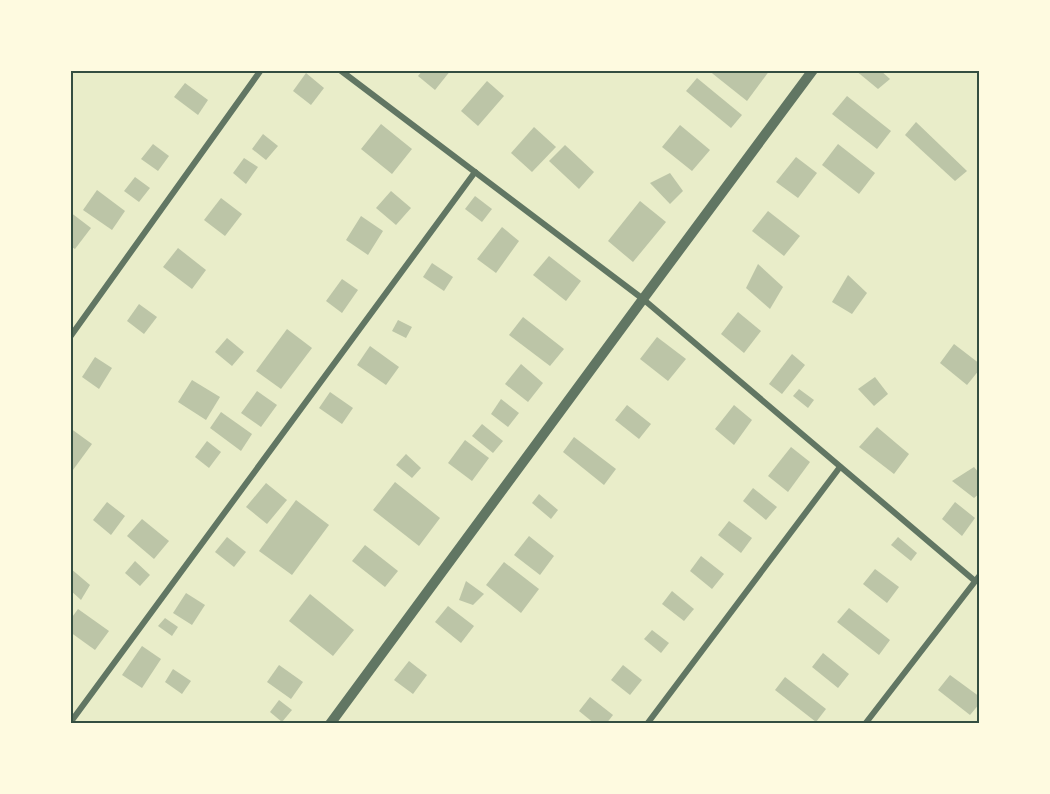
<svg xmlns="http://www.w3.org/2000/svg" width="1050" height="794" font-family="'Source Sans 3',sans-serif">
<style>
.building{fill:#bcc5a7}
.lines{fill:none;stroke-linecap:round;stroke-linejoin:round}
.minor{stroke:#617663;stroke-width:6}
.tertiary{stroke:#617663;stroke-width:10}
.neatline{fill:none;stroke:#344e41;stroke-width:2}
</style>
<rect width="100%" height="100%" fill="#e9edc9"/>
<g class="building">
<polygon points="423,70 451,70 435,90 418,76"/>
<polygon points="708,70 770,70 747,101"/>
<polygon points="855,70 880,70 890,79 878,89"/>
<polygon points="306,73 324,88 311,105 293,91"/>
<polygon points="697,78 742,115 731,128 686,91"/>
<polygon points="487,81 504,96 478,126 461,111"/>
<polygon points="185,83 208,100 198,115 174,97"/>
<polygon points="847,96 891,131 877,149 832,114"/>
<polygon points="916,122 967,171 955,181 905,135"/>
<polygon points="381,124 412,149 392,174 361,149"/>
<polygon points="680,125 710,150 692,171 662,147"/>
<polygon points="534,127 556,147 532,172 511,153"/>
<polygon points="263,134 278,146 266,160 252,149"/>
<polygon points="153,144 169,156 158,171 141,159"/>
<polygon points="838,144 875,173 859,194 822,165"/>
<polygon points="565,145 594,172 579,189 549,161"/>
<polygon points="796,157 817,173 798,198 776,182"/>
<polygon points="244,158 258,167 246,184 233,173"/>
<polygon points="670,173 683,191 670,204 650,183"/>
<polygon points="135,177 150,188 139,202 124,191"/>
<polygon points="97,190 125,211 112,230 83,210"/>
<polygon points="391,191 411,208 396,225 376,208"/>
<polygon points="475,196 492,209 482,222 465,209"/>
<polygon points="221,198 242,214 225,236 204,220"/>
<polygon points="640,201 666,222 633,262 608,241"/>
<polygon points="768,211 800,236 784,256 752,231"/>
<polygon points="70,212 91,228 75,249 70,246"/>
<polygon points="361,216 383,231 368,255 346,240"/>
<polygon points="502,227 519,241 496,273 477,259"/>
<polygon points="178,248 206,270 192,289 163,267"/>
<polygon points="549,256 581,281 566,301 533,275"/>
<polygon points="432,263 453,277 444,291 423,277"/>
<polygon points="758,264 783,287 770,309 746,288"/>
<polygon points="848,275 867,293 852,314 832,302"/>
<polygon points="342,279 358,290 342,313 326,301"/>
<polygon points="139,304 157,317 144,334 127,321"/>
<polygon points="738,312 761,331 744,353 721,334"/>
<polygon points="523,317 564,349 550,366 509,335"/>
<polygon points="398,320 412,327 406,338 392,331"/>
<polygon points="287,329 312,348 281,389 256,371"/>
<polygon points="657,337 686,359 668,381 640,359"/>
<polygon points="227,338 244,352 232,366 215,352"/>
<polygon points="954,344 980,364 980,369 967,385 940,363"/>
<polygon points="370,346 399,367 386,385 357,365"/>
<polygon points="792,354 805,365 782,394 769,384"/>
<polygon points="95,357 112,368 99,389 82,377"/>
<polygon points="521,364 543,383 528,402 505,384"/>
<polygon points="875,377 888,394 874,406 858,389"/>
<polygon points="192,380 220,397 206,420 178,402"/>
<polygon points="799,389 814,400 808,408 793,396"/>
<polygon points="257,391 277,405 261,427 241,413"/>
<polygon points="330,392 353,408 342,424 319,408"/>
<polygon points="501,399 519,413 508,427 491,414"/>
<polygon points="627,405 651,424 639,439 615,420"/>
<polygon points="734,405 752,420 734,445 715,429"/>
<polygon points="221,412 252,434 241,451 210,428"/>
<polygon points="482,424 503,441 493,453 472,436"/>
<polygon points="877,427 909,454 894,474 859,447"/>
<polygon points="70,428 92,444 70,474"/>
<polygon points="574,437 616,469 604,485 563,452"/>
<polygon points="465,440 489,458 472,481 448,463"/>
<polygon points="207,441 221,452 209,468 195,457"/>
<polygon points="791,447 810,462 788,492 768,476"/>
<polygon points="406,454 421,468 412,478 396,465"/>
<polygon points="974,467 980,474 980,493 974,498 952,481"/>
<polygon points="395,482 440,518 419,546 373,510"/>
<polygon points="266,483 287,500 267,524 246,507"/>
<polygon points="753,488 777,507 766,520 743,501"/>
<polygon points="539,494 558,510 551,519 532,503"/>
<polygon points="296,500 329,525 292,575 259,551"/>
<polygon points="107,502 125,516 111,535 93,520"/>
<polygon points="955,502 975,518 962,536 942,519"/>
<polygon points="142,519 169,541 154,559 127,536"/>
<polygon points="729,521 752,538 741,553 718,535"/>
<polygon points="529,536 554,556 540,575 514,555"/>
<polygon points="227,537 246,552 234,567 215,552"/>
<polygon points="898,537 917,553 911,561 891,545"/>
<polygon points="365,545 398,571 385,587 352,561"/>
<polygon points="701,556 724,574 712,589 690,571"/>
<polygon points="135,561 150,575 140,586 125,573"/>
<polygon points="504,562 539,589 521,613 486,585"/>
<polygon points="70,568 90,585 81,600 70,590"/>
<polygon points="875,569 899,587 887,603 863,584"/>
<polygon points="466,581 484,594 473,605 459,600"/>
<polygon points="672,591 694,609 684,621 662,604"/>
<polygon points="186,593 205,605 192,625 173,613"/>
<polygon points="310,594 354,630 333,656 289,621"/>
<polygon points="448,606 474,626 461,643 435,622"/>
<polygon points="849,608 890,640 879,655 837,622"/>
<polygon points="78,609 109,631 95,650 70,632 70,620"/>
<polygon points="165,618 178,627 172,636 158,626"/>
<polygon points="652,630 669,643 661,653 644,639"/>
<polygon points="142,646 161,659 142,688 122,675"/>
<polygon points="823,653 849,674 838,688 812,667"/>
<polygon points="409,661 427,675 413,694 394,680"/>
<polygon points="279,665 303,682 291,699 267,682"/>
<polygon points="623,665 642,680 630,695 611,680"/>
<polygon points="173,669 191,681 182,694 165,682"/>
<polygon points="950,675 980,697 980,703 970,715 938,690"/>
<polygon points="785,677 826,709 816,722 775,690"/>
<polygon points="590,697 613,715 606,724 595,724 579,711"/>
<polygon points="279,700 292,710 282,722 270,712"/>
</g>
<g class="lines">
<g class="minor">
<polyline points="340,70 643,299 975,581"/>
<polyline points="70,337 261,70"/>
<polyline points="70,723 475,172"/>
<polyline points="647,724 840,467"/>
<polyline points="865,724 980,575"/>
</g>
<polyline class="tertiary" points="330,724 643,299 813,70"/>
</g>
<rect width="1050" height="794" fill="none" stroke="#fefae0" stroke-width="144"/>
<rect x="72" y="72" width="906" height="650" class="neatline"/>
</svg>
